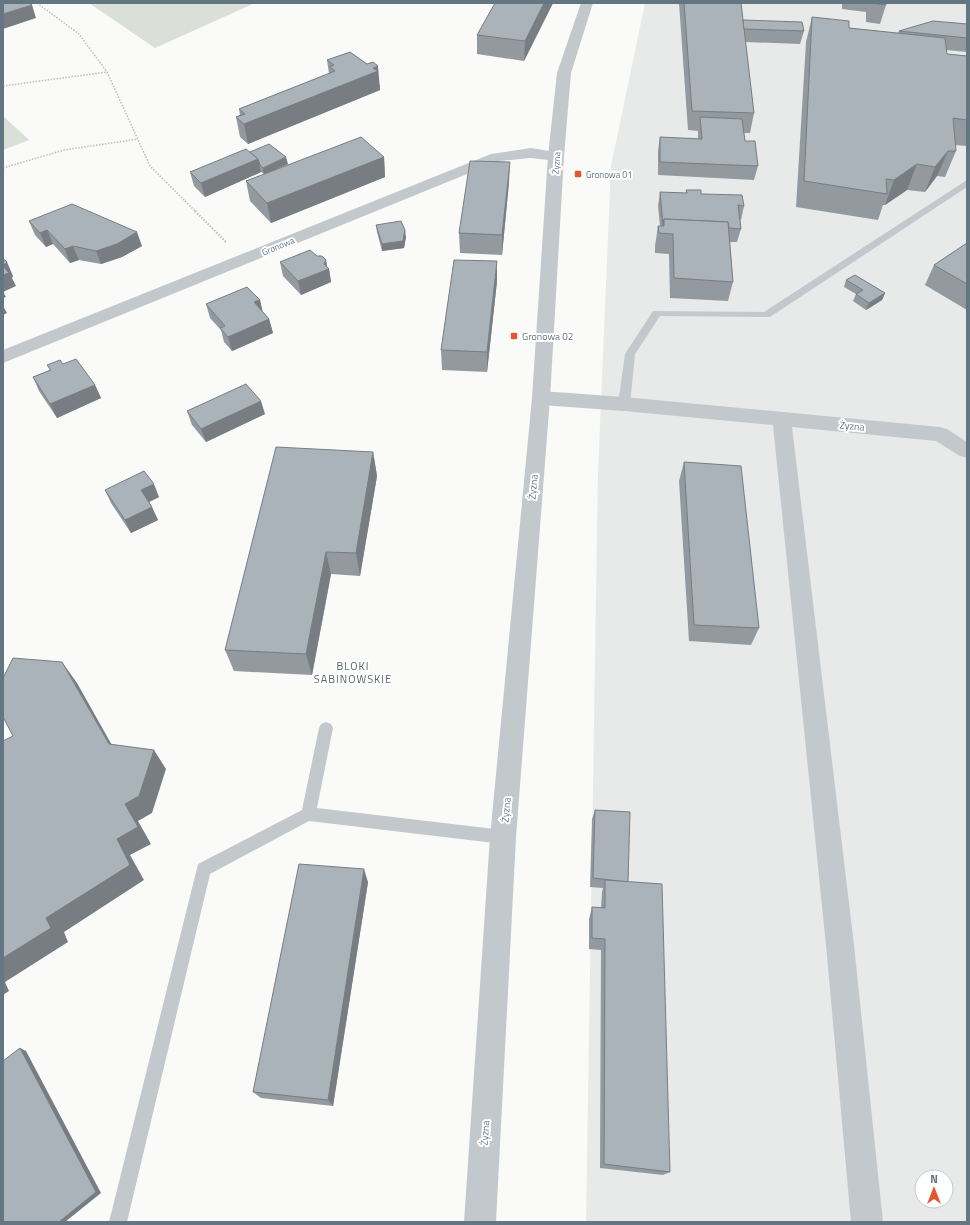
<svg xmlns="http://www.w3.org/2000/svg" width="970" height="1225" font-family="'Titillium Web',sans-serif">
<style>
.built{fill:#e8e9e9;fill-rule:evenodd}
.green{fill:#dadfd7}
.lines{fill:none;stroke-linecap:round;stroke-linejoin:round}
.path-far1{stroke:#bbbfc2;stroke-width:1.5;stroke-dasharray:1.5 1.5;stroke-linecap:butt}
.path{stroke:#bbbfc2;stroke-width:2;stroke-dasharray:1.5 1.5;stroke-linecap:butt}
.service{fill:#c3c8cc;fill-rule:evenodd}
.minor{fill:#c3c8cc;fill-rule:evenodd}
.tertiary{fill:#c3c8cc;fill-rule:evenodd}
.wall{fill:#929a9f}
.shaded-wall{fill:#777d82}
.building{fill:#aab3b9;stroke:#777d82}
.poi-dot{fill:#e4572e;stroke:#fff;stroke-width:1.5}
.labels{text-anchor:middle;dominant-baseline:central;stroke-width:4;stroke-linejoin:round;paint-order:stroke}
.far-street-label{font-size:9px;fill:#657683;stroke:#fff}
.far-poi-label{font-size:9px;fill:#657683;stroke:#fff;text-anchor:start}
.poi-label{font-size:10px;fill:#657683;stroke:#fff;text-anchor:start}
.street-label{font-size:10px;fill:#657683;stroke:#fff}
.neighbourhood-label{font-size:11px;letter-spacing:1px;fill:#57646e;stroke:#fff}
</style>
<rect width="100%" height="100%" fill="#fafaf8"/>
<path class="built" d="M645,3H967V1222H586L598,473L611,166ZM922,1177H946V1201H922Z"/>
<g class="green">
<polygon points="89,3 255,3 155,48"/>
<polygon points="3,116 29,140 3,150"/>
</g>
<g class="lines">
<g class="path-far1">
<polyline points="37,3 79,34 107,72"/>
<polyline points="3,86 107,72 150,166 196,212"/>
<polyline points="3,168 64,150 138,139"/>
</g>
<polyline class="path" points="195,211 226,242"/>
<g class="service">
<polygon points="967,180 967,187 770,317 660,316 635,354 630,404 628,407 620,407 618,404 625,354 653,311 764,312"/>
<polygon points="326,722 331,724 333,728 317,808 503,830 508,832 511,837 508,842 503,844 309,821 210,874 127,1222 109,1222 198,864 302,810 319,728 321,724"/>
</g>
<g class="minor">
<polygon points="531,148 561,153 564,156 561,159 556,161 531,158 499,161 3,363 3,350 491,154"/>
<polygon points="541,391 624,397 940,427 947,429 967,442 967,458 960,456 936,441 792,427 854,945 883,1222 851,1222 826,945 773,425 624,411 541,405 534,403 532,398 534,393"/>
</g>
<polygon class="tertiary" points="581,3 593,3 571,73 564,156 550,398 516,837 496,1222 464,1222 490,837 532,398 548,156 557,73"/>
</g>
<g class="wall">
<polygon points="553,3 524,61 477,54 477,35"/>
<polygon points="679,3 741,3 743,20 804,31 800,44 745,42 754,113 750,133 744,133 745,141 758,166 754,180 658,175 658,151 660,137 698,139 698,131 688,130"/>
<polygon points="842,3 886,3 886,5 880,24 866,22 866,12 842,9"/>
<polygon points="812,17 849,28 898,33 899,31 967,24 967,52 946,50 947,54 967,56 967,146 955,145 956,151 945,177 937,176 925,192 907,190 885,205 883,205 878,220 796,207 806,42"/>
<polygon points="327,60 380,85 380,90 248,144 240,137 236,117 240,115 239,109 329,74"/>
<polygon points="250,152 288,164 273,170 384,157 385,177 271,223 250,201 246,181 264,174 261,172 205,197 194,186 190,172"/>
<polygon points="509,182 502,255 460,253 459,233"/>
<polygon points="686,190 744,206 741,220 740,219 741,229 737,242 730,242 733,282 728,301 670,298 669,254 655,253 655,246 658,226 660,226 658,206 660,192 686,193"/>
<polygon points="29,221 142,246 122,257 101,264 79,260 70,263 53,244 46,247 35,235"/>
<polygon points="376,225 406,237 404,248 382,251 377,232"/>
<polygon points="967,243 967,310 925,285 934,265"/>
<polygon points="317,256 326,260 327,266 329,269 331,282 301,295 283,276 280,262"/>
<polygon points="846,280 885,293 882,300 866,310 853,301 856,294 844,287"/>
<polygon points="497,281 487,372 442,370 441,350"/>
<polygon points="260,300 262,311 269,319 273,333 232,351 224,342 221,330 210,318 206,304"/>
<polygon points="47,365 95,385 101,398 57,418 39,391 33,377 50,370"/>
<polygon points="187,411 265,414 206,442 192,425"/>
<polygon points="373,452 377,476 360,576 331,574 312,675 234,671 225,650"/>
<polygon points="684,462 759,628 751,645 689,641 679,481"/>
<polygon points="105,490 159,497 149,502 158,520 131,533 111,503"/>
<polygon points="595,810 628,882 670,1172 663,1175 600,1168 601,950 589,949 589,919 592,907 601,908 602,892 603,888 590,887 592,819"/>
<polygon points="368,882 333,1106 261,1098 253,1092"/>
</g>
<g class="shaded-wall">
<polygon points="544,3 553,3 524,61 525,41"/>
<polygon points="32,5 36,18 3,29 3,14"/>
<polygon points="378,66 380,90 248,144 244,124"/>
<polygon points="948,151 937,176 925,192 935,167"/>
<polygon points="286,157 288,164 264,175 263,168"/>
<polygon points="384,157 385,177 271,223 267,203"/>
<polygon points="258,159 261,172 205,197 201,183"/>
<polygon points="510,162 509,182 502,255 502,235"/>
<polygon points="917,164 907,190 885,205 894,180"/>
<polygon points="47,230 53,244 46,247 40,233"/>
<polygon points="405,230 406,237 404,248 382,251 382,244"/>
<polygon points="137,232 142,246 122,257 101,264 96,251"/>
<polygon points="73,246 79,260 70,263 65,249"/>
<polygon points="326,260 327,269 329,269 331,282 301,295 298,281 324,264"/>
<polygon points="497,261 497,281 487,372 487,352"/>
<polygon points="7,262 13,276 12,278 16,286 3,292 6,297 3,298 3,266"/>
<polygon points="885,293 882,300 866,310 869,303"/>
<polygon points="260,300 263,313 254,302"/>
<polygon points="3,306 7,313 3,315"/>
<polygon points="269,319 273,333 232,351 228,337"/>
<polygon points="95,385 101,398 57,418 50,404"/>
<polygon points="261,401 265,414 206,442 201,429"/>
<polygon points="373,452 377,476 360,576 356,553"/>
<polygon points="154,484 159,497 147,503 141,490"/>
<polygon points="152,507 158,520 131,533 125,520"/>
<polygon points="326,552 331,574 312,675 306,654"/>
<polygon points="62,662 77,683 122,763 109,744"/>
<polygon points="154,750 166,769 152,813 138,821 151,844 130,855 144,880 64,932 68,942 5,982 9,991 3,995 3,958 46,918 117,839 125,804"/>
<polygon points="364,869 368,882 333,1106 328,1100"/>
<polygon points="20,1048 26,1051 101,1193 65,1222 59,1222"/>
</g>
<g class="building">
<polygon points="3,3 29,3 32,5 3,14"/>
<polygon points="495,3 544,3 525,41 477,35"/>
<polygon points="684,3 741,3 754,113 692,111"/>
<polygon points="872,3 886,3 886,5"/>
<polygon points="812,17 849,21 849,28 945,38 947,54 967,56 967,120 953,118 956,151 948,151 935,167 917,164 894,180 886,179 887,194 804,181"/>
<polygon points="743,20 802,22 804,31 744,29"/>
<polygon points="933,21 967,24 967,38 899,31"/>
<polygon points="350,52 367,64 373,62 378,66 373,68 378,71 244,124 236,117 245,114 239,109 335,71 330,67 334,65 327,60"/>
<polygon points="700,117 742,119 745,141 755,141 758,166 660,162 660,137 702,139"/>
<polygon points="361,137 384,157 267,203 246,181"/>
<polygon points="269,144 286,157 263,168 260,165 258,159 250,152"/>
<polygon points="246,149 258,159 201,183 190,172"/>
<polygon points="470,161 510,162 502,235 459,233"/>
<polygon points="686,190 701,190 701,194 742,195 744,206 738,205 741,229 729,228 728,222 664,219 663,225 660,192 687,193"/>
<polygon points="72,204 137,232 117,244 96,251 73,246 65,249 47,230 40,233 29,221"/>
<polygon points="664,219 728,222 733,282 674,278 673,234 659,233 658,226 664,226"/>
<polygon points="401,221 405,230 403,241 382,244 376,225"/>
<polygon points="967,243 967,284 934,265"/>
<polygon points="310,250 317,256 322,256 326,260 324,264 329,269 298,281 280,262"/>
<polygon points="3,260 5,260 7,262 3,266 9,273 3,275"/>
<polygon points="454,260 497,261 487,352 441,350"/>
<polygon points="855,275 885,293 869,303 856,294 863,290 846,280"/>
<polygon points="247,287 260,300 254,302 269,319 228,337 220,328 225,326 206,304"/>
<polygon points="76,359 95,385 50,404 33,377 51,370 47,365 60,360 63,364"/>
<polygon points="246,384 261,401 201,429 187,411"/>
<polygon points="276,447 373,452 356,553 326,552 306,654 225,650"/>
<polygon points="684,462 741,466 759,628 694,625"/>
<polygon points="144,471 154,484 141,490 152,507 125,520 105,490"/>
<polygon points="13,658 62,662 109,744 154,750 139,796 125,804 138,827 117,839 130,865 46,918 51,928 3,958 3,741 13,736 3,717 3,678"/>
<polygon points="595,810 630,812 628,882 593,878"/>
<polygon points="299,864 364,869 328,1100 253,1092"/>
<polygon points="605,880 662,884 670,1172 604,1164 605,939 592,938 592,907 605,908"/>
<polygon points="20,1048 96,1192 59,1222 3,1222 3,1061"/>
</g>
<g class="poi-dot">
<rect x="574" y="170" width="8" height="8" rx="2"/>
<rect x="510" y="332" width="8" height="8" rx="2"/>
</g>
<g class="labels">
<g class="far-street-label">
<text transform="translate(556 163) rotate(-85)">Żyzna</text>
<text transform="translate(278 246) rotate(-22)">Gronowa</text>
</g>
<g class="far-poi-label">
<text x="586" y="174">Gronowa 01</text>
</g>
<g class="poi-label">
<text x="522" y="336">Gronowa 02</text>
</g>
<g class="street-label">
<text transform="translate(852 426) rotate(5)">Żyzna</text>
<text transform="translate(533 487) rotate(-85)">Żyzna</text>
<text transform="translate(506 810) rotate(-85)">Żyzna</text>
<text transform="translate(485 1133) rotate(-86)">Żyzna</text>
</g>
<g class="neighbourhood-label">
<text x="353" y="666">BLOKI<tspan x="353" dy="13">SABINOWSKIE</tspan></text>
</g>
</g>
<rect width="970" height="1225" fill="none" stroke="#657683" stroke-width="8"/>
<g transform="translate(934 1189)"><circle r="19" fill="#ffffff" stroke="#c1c8cd"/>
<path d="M0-3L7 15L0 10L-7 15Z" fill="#e4572e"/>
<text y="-6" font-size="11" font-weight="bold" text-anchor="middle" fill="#657683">N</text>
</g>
</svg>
